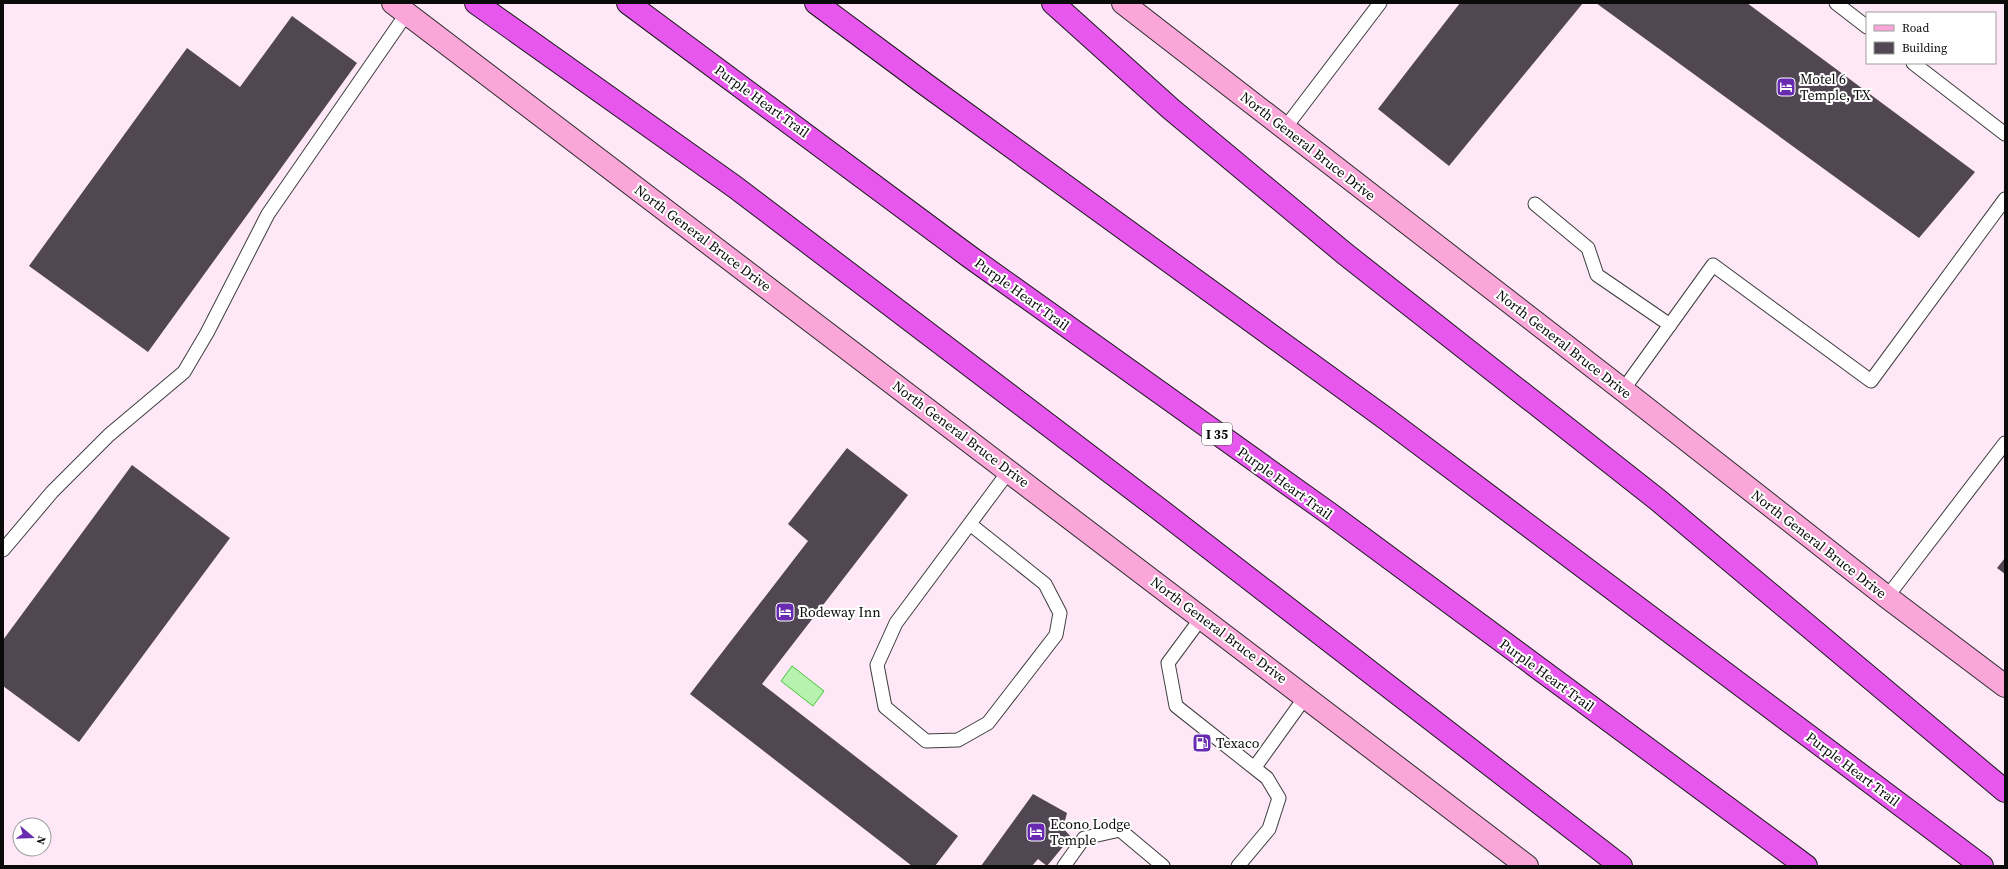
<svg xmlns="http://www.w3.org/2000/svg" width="2008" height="869" font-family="'Source Serif 4',serif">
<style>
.water{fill:#b7f2af;stroke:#47c53a}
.building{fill:#504752}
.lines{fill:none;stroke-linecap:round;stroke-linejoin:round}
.lane-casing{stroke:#3d3d3d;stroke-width:15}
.secondary-casing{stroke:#2c2c2c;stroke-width:24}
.highway-casing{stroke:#1b1b1b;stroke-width:24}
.lane{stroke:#fff;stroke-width:13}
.secondary{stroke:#fba6d9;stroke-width:22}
.highway{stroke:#e757ed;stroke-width:22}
.labels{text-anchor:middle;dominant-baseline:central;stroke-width:4;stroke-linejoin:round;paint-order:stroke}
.shield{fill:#fff;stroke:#545454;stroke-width:1}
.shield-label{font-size:13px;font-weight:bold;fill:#0a0a0a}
.poi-label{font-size:14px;fill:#0a0a0a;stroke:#fff;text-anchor:start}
.street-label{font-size:14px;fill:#0a0a0a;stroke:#fff}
</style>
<rect width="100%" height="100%" fill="#fee8f7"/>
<polygon class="water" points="792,666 824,691 813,706 781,681"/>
<g class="building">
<polygon points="1460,3 1583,3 1449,166 1378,109"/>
<polygon points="1596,3 1747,3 1975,172 1919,238"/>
<polygon points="292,16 357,63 148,352 29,266 187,48 240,87"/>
<polygon points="847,448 908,495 762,684 958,836 935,866 912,866 690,694 808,541 788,524"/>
<polygon points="132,465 230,538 79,742 3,686 3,640"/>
<polygon points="2005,558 2005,574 1997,568"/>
<polygon points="1033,794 1067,813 1063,828 1071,837 1047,866 1038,859 1032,866 981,866"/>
</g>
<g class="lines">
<g class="lane-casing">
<g id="lane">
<polyline points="1836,3 1867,27"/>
<polyline points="1913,63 2005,134"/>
<polyline points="1285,128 1380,3"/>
<polyline points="1535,204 1588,248 1597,275 1670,325"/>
<polyline points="1623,390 1713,265 1871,381 2005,199"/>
<polyline points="970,524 1045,584 1060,613 1056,635 988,723 958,740 926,741 885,707 877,665 896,623 1009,471"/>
<polyline points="3,550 52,492 109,435 184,372 207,333 268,214 407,13"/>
<polyline points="1887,597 2005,443"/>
<polyline points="1202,617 1168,663 1176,706 1267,778 1279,798 1269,829 1238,866"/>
<polyline points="1255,767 1306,696"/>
<polyline points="1064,866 1084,838 1120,830 1163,866"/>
</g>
</g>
<g class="secondary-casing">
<g id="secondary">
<polyline points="393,3 1527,866"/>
<polyline points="1123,3 1623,390 1887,597 2005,686"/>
</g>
</g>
<g class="highway-casing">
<g id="highway">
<polyline points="476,3 735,187 1159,509 1621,866"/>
<polyline points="628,3 970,257 1330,514 1806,866"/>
<polyline points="816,3 925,84 1385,418 1982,866"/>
<polyline points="1053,3 1171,109 1344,253 1658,500 2005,791"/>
</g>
</g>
<use href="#lane" class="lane"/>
<use href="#secondary" class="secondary"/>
<use href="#highway" class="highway"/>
</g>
<defs>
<g id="hotel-square" transform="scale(1)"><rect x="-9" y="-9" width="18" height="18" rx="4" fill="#682ab1" stroke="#fff"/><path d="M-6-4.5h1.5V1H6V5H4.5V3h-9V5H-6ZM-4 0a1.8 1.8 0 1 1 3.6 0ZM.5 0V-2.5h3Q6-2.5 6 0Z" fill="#fff"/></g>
<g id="fuel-square" transform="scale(1)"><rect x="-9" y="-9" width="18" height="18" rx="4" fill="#682ab1" stroke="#fff"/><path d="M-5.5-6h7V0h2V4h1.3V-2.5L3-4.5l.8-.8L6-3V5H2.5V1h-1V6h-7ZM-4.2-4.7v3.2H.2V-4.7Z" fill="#fff"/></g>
</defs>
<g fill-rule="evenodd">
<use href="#hotel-square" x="1786" y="87"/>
<use href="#hotel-square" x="785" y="612"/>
<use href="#fuel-square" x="1202" y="743"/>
<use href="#hotel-square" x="1036" y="832"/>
</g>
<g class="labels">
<rect class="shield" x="1202" y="423" width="30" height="22" rx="3"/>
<g class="shield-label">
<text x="1217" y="434">I 35</text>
</g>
<g class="poi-label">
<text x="1800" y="79">Motel 6<tspan x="1800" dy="16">Temple, TX</tspan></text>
<text x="799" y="612">Rodeway Inn</text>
<text x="1216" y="743">Texaco</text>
<text x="1050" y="824">Econo Lodge<tspan x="1050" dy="16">Temple</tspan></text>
</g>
<g class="street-label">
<text transform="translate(762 101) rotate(36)">Purple Heart Trail</text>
<text transform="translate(1308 146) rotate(38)">North General Bruce Drive</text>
<text transform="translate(703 238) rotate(37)">North General Bruce Drive</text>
<text transform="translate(1022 294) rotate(36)">Purple Heart Trail</text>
<text transform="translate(1564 344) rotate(38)">North General Bruce Drive</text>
<text transform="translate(961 434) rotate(37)">North General Bruce Drive</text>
<text transform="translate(1285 483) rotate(36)">Purple Heart Trail</text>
<text transform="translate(1819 544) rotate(38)">North General Bruce Drive</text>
<text transform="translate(1219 630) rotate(37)">North General Bruce Drive</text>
<text transform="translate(1547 675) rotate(36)">Purple Heart Trail</text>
<text transform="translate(1853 769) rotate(37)">Purple Heart Trail</text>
</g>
</g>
<rect width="2008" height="869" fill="none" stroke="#0a0a0a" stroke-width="8"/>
<rect x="1866" y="12" width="130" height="52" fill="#ffffff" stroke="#9d9d9d"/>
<rect x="1874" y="25" width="20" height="6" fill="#fba6d9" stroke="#9d9d9d"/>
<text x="1902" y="32" font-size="12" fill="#0a0a0a">Road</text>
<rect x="1874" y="42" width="20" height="12" fill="#504752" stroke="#9d9d9d"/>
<text x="1902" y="52" font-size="12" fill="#0a0a0a">Building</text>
<g transform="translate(32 837) rotate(109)"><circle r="19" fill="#ffffff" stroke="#9d9d9d"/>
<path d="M0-3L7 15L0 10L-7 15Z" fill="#682ab1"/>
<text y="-6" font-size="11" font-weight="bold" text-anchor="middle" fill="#0a0a0a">N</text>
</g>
</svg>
